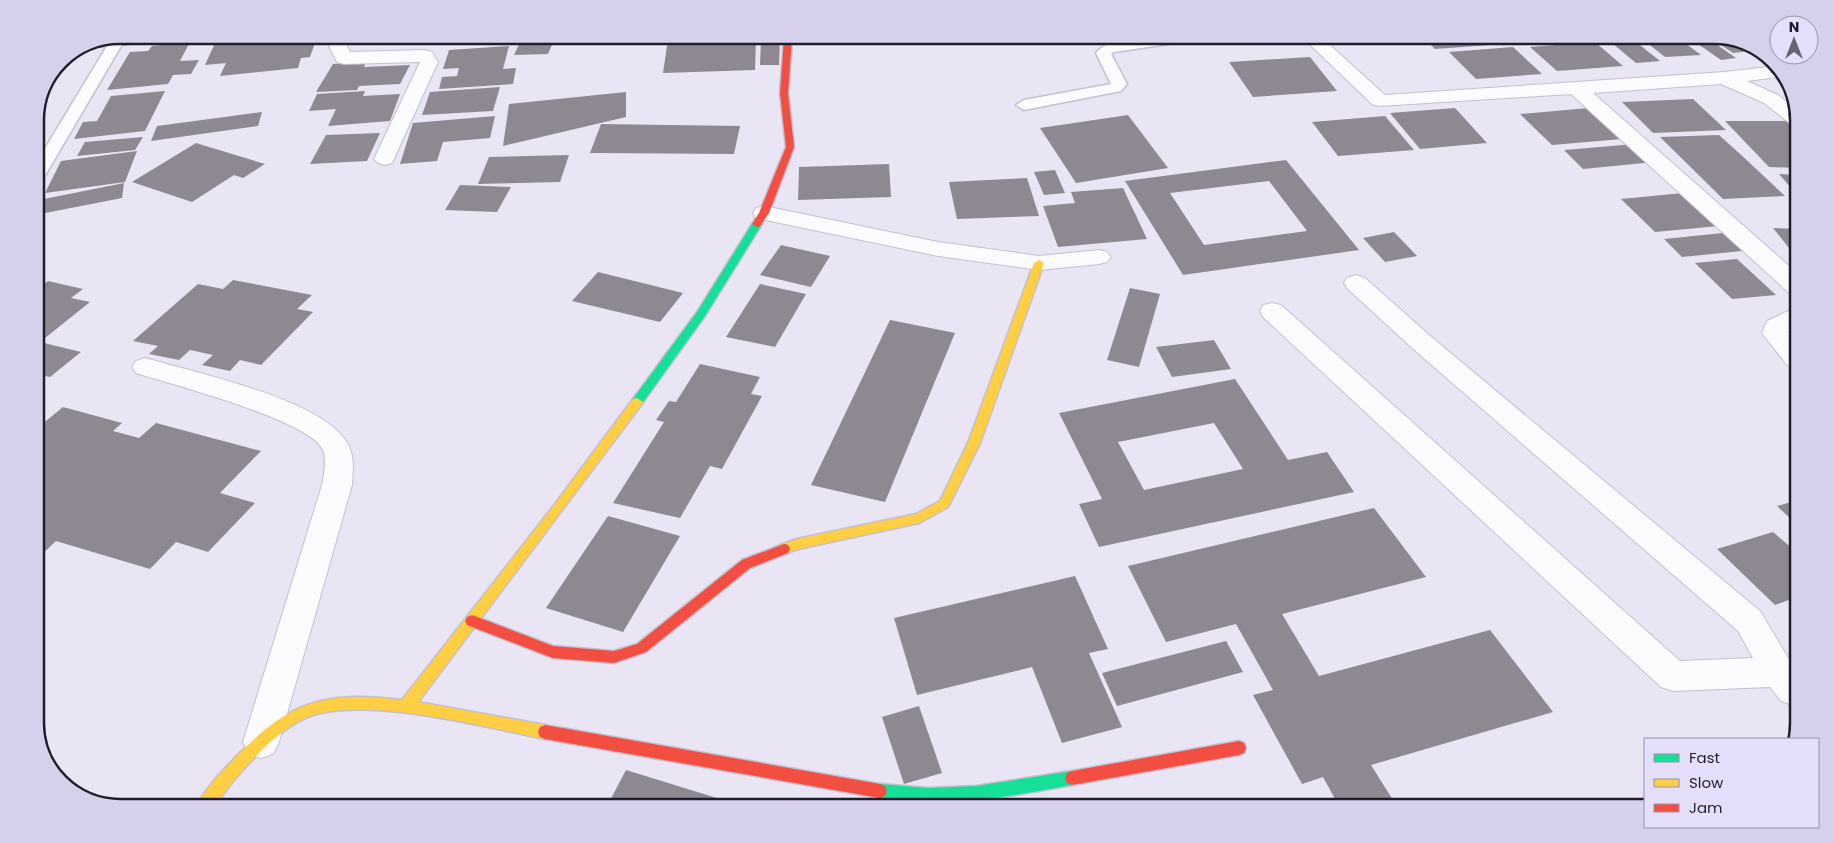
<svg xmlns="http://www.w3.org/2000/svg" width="1834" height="843" font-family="Poppins,sans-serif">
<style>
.building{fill:#8e8893;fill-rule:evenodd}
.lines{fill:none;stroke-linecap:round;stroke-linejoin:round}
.lane-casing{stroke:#c4c0ce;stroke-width:3}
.street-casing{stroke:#c4c0ce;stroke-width:2}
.fast-casing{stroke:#c4c0ce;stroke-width:3}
.slow-casing{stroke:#c4c0ce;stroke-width:3}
.jam-casing{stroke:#c4c0ce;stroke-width:3}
.lane{fill:#fcfbfe;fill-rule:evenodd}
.street{fill:#fcfbfe;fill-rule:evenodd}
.fast{fill:#16e098;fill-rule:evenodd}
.slow{fill:#ffcf43;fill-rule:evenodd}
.jam{fill:#f24e42;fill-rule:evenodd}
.rim{fill:none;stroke:#211e2b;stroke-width:2.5}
</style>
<rect width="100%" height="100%" fill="#eae5f5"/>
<g class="building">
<polygon points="1685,35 1703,35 1736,58 1721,60"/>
<polygon points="1706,35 1747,42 1758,50 1733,53"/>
<polygon points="1422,36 1495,36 1504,44 1435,49"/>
<polygon points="1508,36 1535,36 1542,42 1517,44"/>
<polygon points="1540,36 1574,36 1576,37 1544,40"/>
<polygon points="1677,37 1701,55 1665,57 1642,39"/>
<polygon points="1631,38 1660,61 1636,63 1607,39"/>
<polygon points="668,39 756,39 755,70 663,73"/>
<polygon points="761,39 780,39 779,65 760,65"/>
<polygon points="316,40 310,57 301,58 298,68 220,76 226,63 205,65 216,41"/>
<polygon points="521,40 554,40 548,54 514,55"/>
<polygon points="87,41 110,41 107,47 74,50"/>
<polygon points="124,41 155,41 155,42 122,46"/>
<polygon points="190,42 180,61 199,60 191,74 173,75 168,84 107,90 130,52 148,51 152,46"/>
<polygon points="1595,42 1623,66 1557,71 1530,47"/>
<polygon points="509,46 503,69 516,68 513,84 439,89 442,77 457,76 459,68 443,69 449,50"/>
<polygon points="1513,47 1542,74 1476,79 1449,52"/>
<polygon points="1310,57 1337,91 1253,97 1229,62"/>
<polygon points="366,62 364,67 410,65 400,84 359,86 357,90 316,92 333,64"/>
<polygon points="500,87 493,111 422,115 430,92"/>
<polygon points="165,91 145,131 74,139 83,122 97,121 111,96"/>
<polygon points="365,91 363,96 400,94 390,121 328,126 336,109 309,111 317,94"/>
<polygon points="626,92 626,117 503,146 509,104"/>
<polygon points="1693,99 1726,130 1653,133 1622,102"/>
<polygon points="1455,108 1487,143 1420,149 1390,113"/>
<polygon points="1589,108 1622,139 1552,145 1520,114"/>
<polygon points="262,112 258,126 151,141 157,126"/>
<polygon points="1128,115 1168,168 1076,183 1040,128"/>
<polygon points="495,116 490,138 443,142 437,161 400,164 413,123"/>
<polygon points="1385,116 1414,150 1338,156 1312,122"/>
<polygon points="1725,121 1787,121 1799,132 1798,168 1769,167"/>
<polygon points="601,124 740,126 734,154 590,153"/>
<polygon points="380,133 367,161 310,164 326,135"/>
<polygon points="1719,135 1739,153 1785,196 1723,199 1660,137"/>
<polygon points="143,137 135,150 77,156 85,142"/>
<polygon points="196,143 265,164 243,178 234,175 192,202 132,182"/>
<polygon points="1635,144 1655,162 1583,169 1564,150"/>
<polygon points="137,151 125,182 45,193 61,161"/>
<polygon points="569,155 560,182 478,184 489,157"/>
<path d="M1286,160L1359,250L1183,275L1125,181ZM1269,181L1307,231L1204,245L1170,193Z"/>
<polygon points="889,164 891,197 798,200 799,167"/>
<polygon points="1055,170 1065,193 1044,195 1034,172"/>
<polygon points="1779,174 1798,175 1798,196"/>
<polygon points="1027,178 1039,216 957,219 949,182"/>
<polygon points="124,183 122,198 40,214 44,199"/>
<polygon points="460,185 511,187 497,212 445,210"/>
<polygon points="1123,188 1147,239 1058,247 1043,206 1075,203 1071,192"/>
<polygon points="1683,193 1719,226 1655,232 1621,199"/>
<polygon points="1773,228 1798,229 1797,258"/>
<polygon points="1394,232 1417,256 1385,262 1363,238"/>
<polygon points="1723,233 1742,251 1682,257 1664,239"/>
<polygon points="781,245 830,256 811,287 760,275"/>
<polygon points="1737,259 1776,295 1732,299 1695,263"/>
<polygon points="598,272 683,293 660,322 572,301"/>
<polygon points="233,280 312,295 297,309 313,312 261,365 240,360 230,371 202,365 213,355 190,350 179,360 149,354 158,346 133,341 198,284 223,289"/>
<polygon points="48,281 83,289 71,298 90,302 40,342 81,352 50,377 35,374 35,291"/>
<polygon points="760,284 806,294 775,347 726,337"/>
<polygon points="1130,288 1160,294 1139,367 1107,360"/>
<polygon points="890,320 955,333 885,502 811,485"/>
<polygon points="1214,340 1231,369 1172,377 1156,347"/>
<polygon points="700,364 760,377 751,394 762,396 722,469 710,466 680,518 613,503 664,422 656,420 669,401 676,402"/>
<path d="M1235,379L1288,460L1327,452L1354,492L1099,547L1079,504L1102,499L1059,413ZM1214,423L1243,469L1144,490L1118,442Z"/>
<polygon points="63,407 122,423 113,431 139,438 156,423 261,451 220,493 255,503 208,552 176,542 150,569 56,541 35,561 35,430"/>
<polygon points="1795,501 1795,523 1777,506"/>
<polygon points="1374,508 1426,577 1282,614 1319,676 1490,630 1553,712 1371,765 1398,808 1340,808 1323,777 1302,784 1253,695 1273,690 1236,624 1166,642 1128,566"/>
<polygon points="608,516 680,536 623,632 546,608"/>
<polygon points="1773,532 1795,551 1794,598 1775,605 1717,549"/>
<polygon points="1075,576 1108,649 1089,653 1122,727 1062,743 1032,667 917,695 894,618"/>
<polygon points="1226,641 1243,672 1117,706 1102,673"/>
<polygon points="919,706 942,773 904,784 882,717"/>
<polygon points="626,770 733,803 731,808 606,808"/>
<polygon points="1562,800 1567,808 1538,808"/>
</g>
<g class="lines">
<g class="lane-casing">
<g id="lane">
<path d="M1157,37H1196L1189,41L1114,52L1111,54L1127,84L1121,91L1024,110L1016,105L1024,100L1111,84L1096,53C1107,38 1140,40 1157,37Z"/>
<polygon points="110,41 124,41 43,179 41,183 35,184 35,165"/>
</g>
</g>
<g class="street-casing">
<g id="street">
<polygon points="1302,37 1321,37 1385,95 1724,72 1777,66 1786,76 1747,81 1778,95 1797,110 1799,127 1792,125 1764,103 1721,84 1593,93 1797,273 1797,294 1788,292 1571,94 1379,106 1372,104"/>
<polygon points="332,40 350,40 347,46 350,52 425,50 432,52 438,62 392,163 385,165 378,163 374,159 420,62 344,64 337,62 329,46"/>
<polygon points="764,206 938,242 1039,256 1099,250 1107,252 1111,257 1107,262 1099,264 1039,270 938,256 756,218 753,213 756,208"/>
<polygon points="1356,275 1365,278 1429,335 1760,611 1793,666 1793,705 1781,701 1770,687 1673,691 1661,687 1263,317 1260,311 1263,305 1272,303 1281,305 1680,661 1753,658 1738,631 1411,347 1347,288 1344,283 1347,278"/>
<polygon points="1797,307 1797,326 1788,332 1797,342 1796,368 1787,365 1762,333 1767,321"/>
<path d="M145,358C193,372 320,399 346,441C355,454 353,470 352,485L279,742L273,754L261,758L249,754L243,742L322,485C324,475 327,460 323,450C310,420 170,384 136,373L132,367L136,361Z"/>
</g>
</g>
<g class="fast-casing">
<g id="fast">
<polygon points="757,221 762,224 705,316 641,405 633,405 631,402 633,399 697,312 752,224"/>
<path d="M1072,771L1077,773L1079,778L1077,783L1072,785C1019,795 966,804 912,801C900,801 886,801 875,796L873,791L875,786L880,784L928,788L976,786Z"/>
</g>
</g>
<g class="slow-casing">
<g id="slow">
<polygon points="1039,260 1044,263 980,443 948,507 919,523 798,549 784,554 780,553 778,549 780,545 797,539 916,514 940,501 968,443 1034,263"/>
<path d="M637,398L643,402L641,405L418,702L545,725L550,727L552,732L550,737L545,739C485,727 361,694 305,718C272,733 233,779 213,808H196C204,790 220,773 234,759C289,701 323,691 402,700L555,504L633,399Z"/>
</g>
</g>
<g class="jam-casing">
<g id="jam">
<polygon points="784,39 792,39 788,93 794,147 769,213 760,226 757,227 752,224 759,213 786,147 780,93"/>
<polygon points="784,544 788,545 790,549 788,553 750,568 646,652 614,663 553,658 467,625 465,621 467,617 472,615 553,646 614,651 637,644 742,560"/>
<polygon points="545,725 880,784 885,786 887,791 885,796 880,798 545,739 540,737 538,732 540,727"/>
<polygon points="1239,741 1244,743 1246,748 1244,753 1239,755 1072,785 1067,783 1065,778 1067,773 1072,771"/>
</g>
</g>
<use href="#lane" class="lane"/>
<use href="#street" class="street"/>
<use href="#fast" class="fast"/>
<use href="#slow" class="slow"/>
<use href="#jam" class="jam"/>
</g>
<path d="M0 0H1834V843H0ZM120 44H1714A76 76 0 0 1 1790 120V723A76 76 0 0 1 1714 799H120A76 76 0 0 1 44 723V120A76 76 0 0 1 120 44Z" fill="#d6d0ea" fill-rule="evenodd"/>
<path class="rim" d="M120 44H1714A76 76 0 0 1 1790 120V723A76 76 0 0 1 1714 799H120A76 76 0 0 1 44 723V120A76 76 0 0 1 120 44Z"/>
<rect x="1644" y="738" width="175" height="90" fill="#e6dffb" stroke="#9792a8"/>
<rect x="1654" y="754" width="25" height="8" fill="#16e098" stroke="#9792a8"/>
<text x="1689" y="763" font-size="15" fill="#211e2b">Fast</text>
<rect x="1654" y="779" width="25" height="8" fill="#ffcf43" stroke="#9792a8"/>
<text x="1689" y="788" font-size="15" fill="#211e2b">Slow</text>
<rect x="1654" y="804" width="25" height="8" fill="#f24e42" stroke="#9792a8"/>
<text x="1689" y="813" font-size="15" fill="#211e2b">Jam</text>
<g transform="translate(1794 40)"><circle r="24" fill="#e6dffb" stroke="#9792a8"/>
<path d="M0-4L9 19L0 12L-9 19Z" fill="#676472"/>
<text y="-8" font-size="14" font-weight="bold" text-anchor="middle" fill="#211e2b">N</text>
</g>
</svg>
